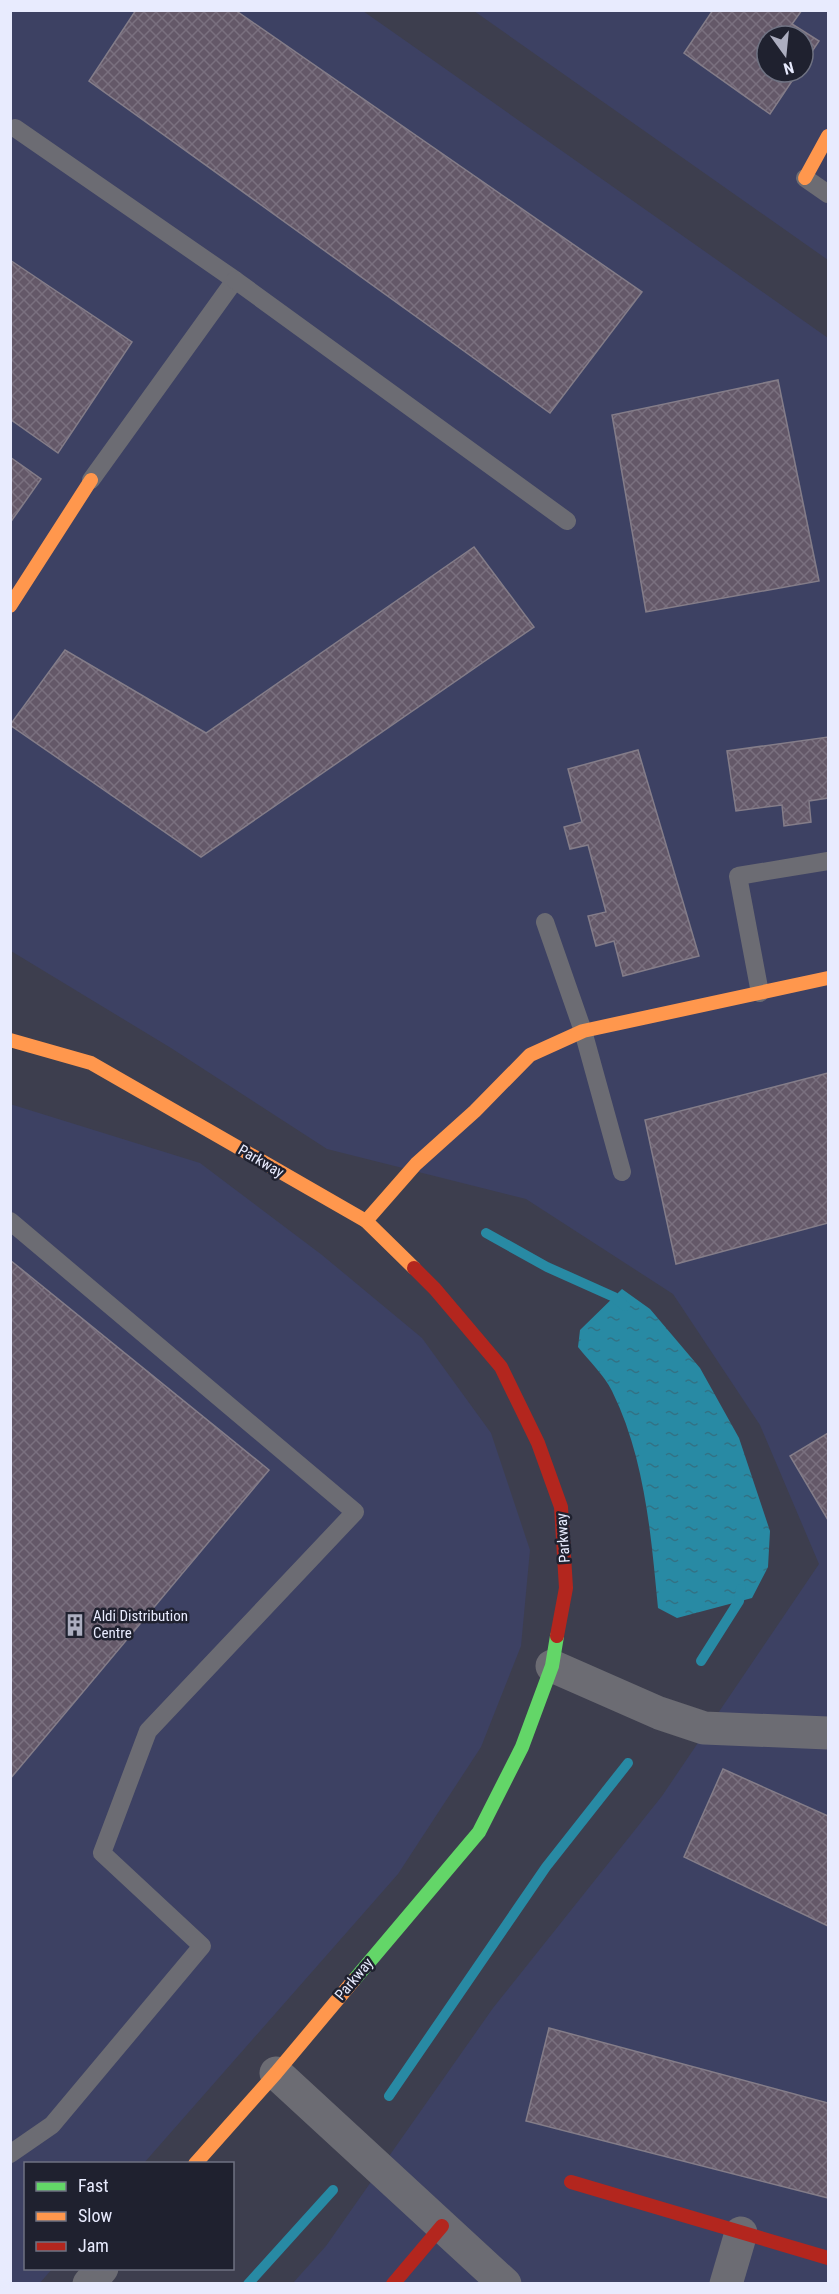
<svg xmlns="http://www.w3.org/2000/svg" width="839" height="2294" font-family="'Roboto Condensed',sans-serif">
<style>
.built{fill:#3d4163;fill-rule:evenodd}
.water{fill:url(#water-ripples)}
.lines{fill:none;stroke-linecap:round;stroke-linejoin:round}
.stream{stroke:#288aa4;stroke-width:10}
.building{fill:url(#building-cross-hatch);stroke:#847d89;stroke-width:1.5}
.lane{stroke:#6c6c73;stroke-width:18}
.street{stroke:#6c6c73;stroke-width:33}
.fast{stroke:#63d668;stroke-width:14}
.slow{stroke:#ff974d;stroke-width:14}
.jam{stroke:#b3261e;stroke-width:14}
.labels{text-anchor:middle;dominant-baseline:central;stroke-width:5;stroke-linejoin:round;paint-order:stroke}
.street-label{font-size:15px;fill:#e8ebfe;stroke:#1f212f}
.poi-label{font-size:15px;fill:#e8ebfe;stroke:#1f212f;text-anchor:start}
</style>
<defs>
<pattern id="water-ripples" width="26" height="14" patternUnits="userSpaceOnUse" patternTransform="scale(1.5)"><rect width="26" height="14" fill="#288aa4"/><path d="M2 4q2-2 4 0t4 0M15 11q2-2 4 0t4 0" fill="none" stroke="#327285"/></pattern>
<pattern id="building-cross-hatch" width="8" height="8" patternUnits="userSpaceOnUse" patternTransform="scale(1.5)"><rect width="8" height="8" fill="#645868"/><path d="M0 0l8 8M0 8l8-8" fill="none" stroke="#7a707f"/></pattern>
</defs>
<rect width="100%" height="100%" fill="#3d3e4e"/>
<g class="built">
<polygon points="10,11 363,11 828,338 828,2283 293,2283 326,2246 493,2008 662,1796 819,1564 760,1425 673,1294 526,1199 327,1149 171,1048 11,951"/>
<path d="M474,11H828V260ZM767,36H803V72H767Z"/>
<polygon points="10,1104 200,1163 322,1255 422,1338 491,1433 530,1550 521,1646 481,1747 398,1874 144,2163 26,2164 26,2268 52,2269 39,2284 10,2283"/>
</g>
<path class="water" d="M622,1289L650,1309L700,1368L739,1438L770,1531L768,1567L752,1598L677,1618L658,1608C651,1535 645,1458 612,1391C604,1375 589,1361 578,1347L580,1330Z"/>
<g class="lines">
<g class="stream">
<polyline points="486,1233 547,1267 614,1297 625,1306"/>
<polyline points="701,1661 739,1601 741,1589"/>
<polyline points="389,2096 546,1867 628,1763"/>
<polyline points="248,2284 333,2190"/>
</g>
</g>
<g class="building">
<polygon points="136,10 235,10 642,292 550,413 89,81"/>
<polygon points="713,10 802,10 792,24 819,41 803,65 803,36 767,36 767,72 798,72 770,114 684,53"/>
<polygon points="10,260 132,342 58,453 10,419"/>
<polygon points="778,380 819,581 646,612 612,415"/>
<polygon points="10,457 41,479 10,523"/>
<polygon points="474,547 534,627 201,857 10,725 65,650 206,733"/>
<polygon points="828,737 828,798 809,801 811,822 784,826 782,805 736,811 727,751"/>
<polygon points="638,750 699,956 623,976 614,941 596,946 588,916 606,912 588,845 570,849 564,827 582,822 568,769"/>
<polygon points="828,1073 828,1223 676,1264 645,1120"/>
<polygon points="10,1260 269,1470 10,1779"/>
<polygon points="828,1433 828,1520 790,1456"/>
<polygon points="723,1769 828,1816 828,1926 684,1857"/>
<polygon points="549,2028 828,2103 828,2198 526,2121"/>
</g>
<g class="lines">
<g class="lane">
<polyline points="15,128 235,280 91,480"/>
<polyline points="805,178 828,194"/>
<polyline points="235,280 567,521"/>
<polyline points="545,922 583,1031 622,1172"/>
<polyline points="760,993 738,876 828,861"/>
<polyline points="10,1221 355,1512 148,1731 102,1853 202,1946 52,2125 10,2154"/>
</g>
<g class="street">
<polyline points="552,1666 659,1713 704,1728 828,1733"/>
<polyline points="276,2073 505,2284"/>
<polyline points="89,2284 102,2268"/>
<polyline points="726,2284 741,2233"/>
</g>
<polyline class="fast" points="354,1980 479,1832 522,1747 552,1666 557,1636"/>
<g class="slow">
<polyline points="805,178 828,136"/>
<polyline points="10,606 91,480"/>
<polyline points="10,1040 91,1063 366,1221 414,1268"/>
<polyline points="366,1221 416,1164 475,1111 530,1055 583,1031 828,978"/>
<polyline points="195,2164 276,2073 354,1980"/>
</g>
<g class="jam">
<polyline points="414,1268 435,1289 501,1367 538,1443 561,1507 566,1588 557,1636"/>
<polyline points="571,2182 828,2258"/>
<polyline points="393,2284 442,2226"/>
</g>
</g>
<defs>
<g id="building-bare" transform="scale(1.8)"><path d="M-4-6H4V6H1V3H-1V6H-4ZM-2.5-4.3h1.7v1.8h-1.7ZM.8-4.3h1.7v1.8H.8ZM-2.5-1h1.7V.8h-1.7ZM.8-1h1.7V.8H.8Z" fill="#acaec0" stroke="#1f212f" stroke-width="2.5" paint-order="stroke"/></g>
</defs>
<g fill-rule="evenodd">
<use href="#building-bare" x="75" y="1625"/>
</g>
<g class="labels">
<g class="street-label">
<text transform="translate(261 1161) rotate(30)">Parkway</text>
<text transform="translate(563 1538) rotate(-94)">Parkway</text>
<text transform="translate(354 1979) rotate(-50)">Parkway</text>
</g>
<g class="poi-label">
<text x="93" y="1616">Aldi Distribution<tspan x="93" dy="17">Centre</tspan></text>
</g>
</g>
<rect width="839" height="2294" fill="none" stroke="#e8ebfe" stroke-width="24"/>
<rect x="24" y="2162" width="210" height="108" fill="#1f212f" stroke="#6f7282" stroke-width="1.5"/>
<rect x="36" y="2182" width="30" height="9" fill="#63d668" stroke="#6f7282" stroke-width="1.5"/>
<text x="78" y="2192" font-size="18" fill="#e8ebfe">Fast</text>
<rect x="36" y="2212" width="30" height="9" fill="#ff974d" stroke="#6f7282" stroke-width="1.5"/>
<text x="78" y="2222" font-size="18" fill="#e8ebfe">Slow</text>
<rect x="36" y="2242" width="30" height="9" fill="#b3261e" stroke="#6f7282" stroke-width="1.5"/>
<text x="78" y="2252" font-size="18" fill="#e8ebfe">Jam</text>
<g transform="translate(785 54) rotate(165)"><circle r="28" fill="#1f212f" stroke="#6f7282" stroke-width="1.5"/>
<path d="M0-4.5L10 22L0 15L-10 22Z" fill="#acaec0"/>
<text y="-9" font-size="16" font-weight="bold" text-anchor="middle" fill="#e8ebfe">N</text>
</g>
</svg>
